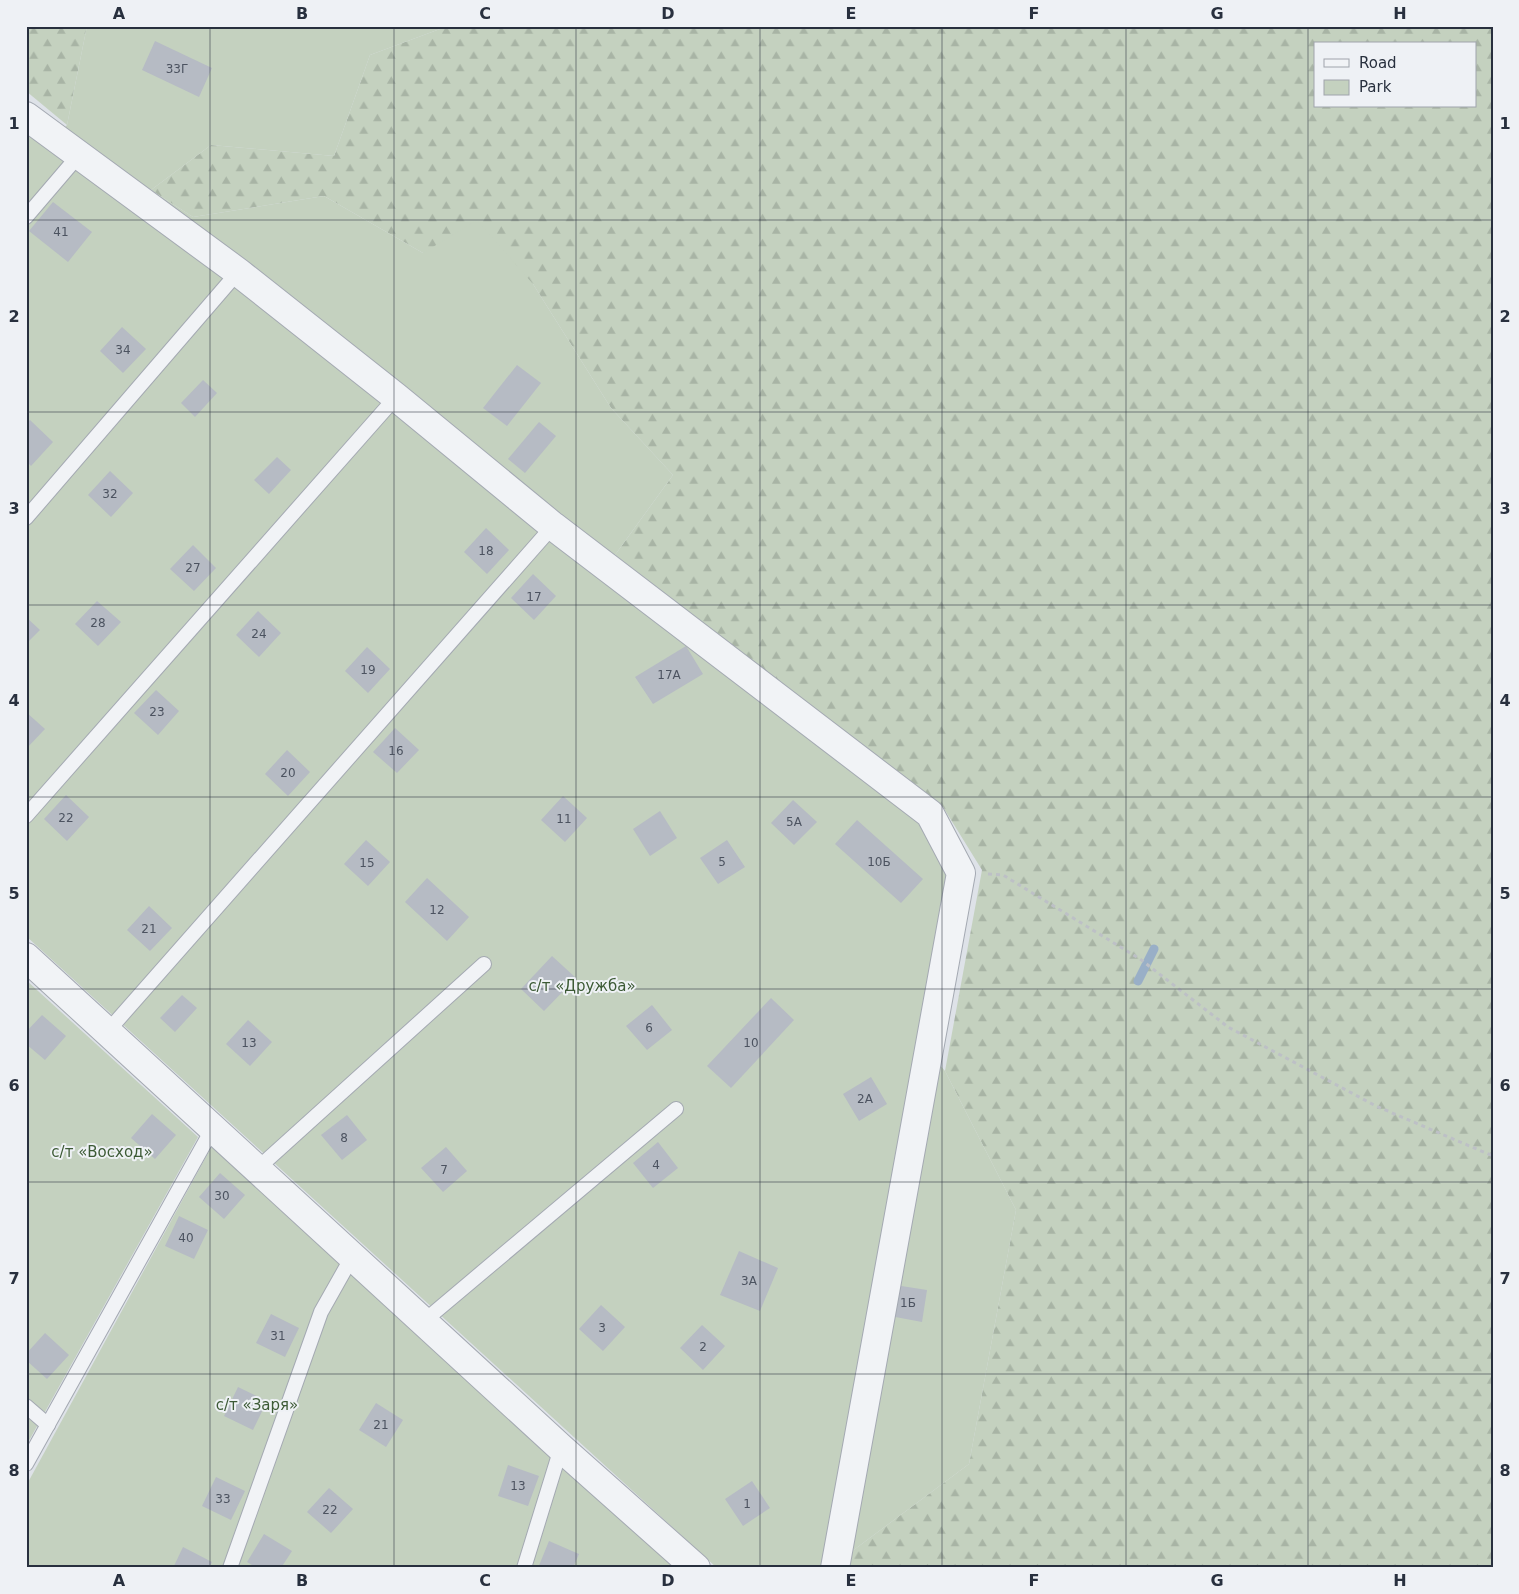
<svg xmlns="http://www.w3.org/2000/svg" width="1519" height="1594" font-family="'DejaVu Sans',sans-serif">
<style>
.forest{fill:url(#forest-firs);fill-rule:evenodd}
.green{fill:#c4d1bf}
.lines{fill:none;stroke-linecap:round;stroke-linejoin:round}
.stream{stroke:#99afc7;stroke-width:9}
.building{fill:#b6bbc4}
.service-casing{stroke:#a4a9b2;stroke-width:16}
.minor-casing{stroke:#a4a9b2;stroke-width:30}
.path{stroke:#bdc0c6;stroke-width:3;stroke-dasharray:4 4;stroke-linecap:butt}
.service{stroke:#f1f3f6;stroke-width:14}
.minor{stroke:#f1f3f6;stroke-width:28}
.grid{fill:none;stroke:#28303e;stroke-width:1;stroke-opacity:0.55}
.labels{text-anchor:middle;dominant-baseline:central;stroke-width:4;stroke-linejoin:round;paint-order:stroke}
.number-label{font-size:12px;fill:#4c5360}
.park-label{font-size:15px;fill:#3c5a35;stroke:#eef1f5}
.neatline{fill:none;stroke:#28303e;stroke-width:2}
.grid-label{font-size:16px;text-anchor:middle;font-weight:bold;fill:#28303e}
</style>
<defs>
<pattern id="forest-firs" width="22" height="20" patternUnits="userSpaceOnUse" patternTransform="scale(1.25)"><rect width="22" height="20" fill="#c4d1bf"/><path d="M5 1l3.5 6h-7zM16 11l3.5 6h-7z" fill="#a8b4a5"/></pattern>
</defs>
<rect width="100%" height="100%" fill="#dee2e8"/>
<g class="forest">
<polygon points="26,26 87,26 67,125 26,91"/>
<path d="M448,26H1493V1568H848L851,1552L969,1464L1016,1210L945,1071L982,870L943,807L615,555L673,475L611,408L533,284L423,253L324,196L193,217L151,190L211,145L334,156L370,55ZM1315,44H1475V106H1315Z"/>
</g>
<g class="green">
<polygon points="87,26 448,26 370,55 334,156 211,145 151,190 193,217 324,196 423,253 477,220 533,284 611,408 673,475 615,555 593,570 921,818 950,879 917,1038 945,1071 1016,1210 969,1464 851,1552 825,1549 821,1568 717,1568 26,936 26,131 47,147 67,125"/>
<polygon points="26,980 198,1137 26,1446"/>
<polygon points="212,1146 680,1568 26,1568 26,1486"/>
</g>
<g class="lines">
<polyline class="stream" points="1138,981 1154,949"/>
</g>
<g class="building">
<polygon points="155,41 212,68 199,97 142,70"/>
<polygon points="53,202 92,232 68,262 29,231"/>
<polygon points="122,327 146,349 123,373 100,351"/>
<polygon points="517,365 541,383 507,426 483,408"/>
<polygon points="203,380 217,393 195,417 181,403"/>
<polygon points="30,420 53,442 31,466 26,461 26,424"/>
<polygon points="539,422 556,436 525,473 508,459"/>
<polygon points="277,457 291,470 269,494 254,480"/>
<polygon points="110,471 133,493 111,517 88,495"/>
<polygon points="486,528 509,550 487,574 464,552"/>
<polygon points="193,545 216,568 194,591 170,569"/>
<polygon points="533,574 556,596 534,620 511,598"/>
<polygon points="97,601 121,622 98,646 75,624"/>
<polygon points="258,611 281,633 259,657 236,635"/>
<polygon points="26,617 40,630 26,644"/>
<polygon points="686,646 703,674 653,704 635,677"/>
<polygon points="367,647 390,669 368,693 345,671"/>
<polygon points="156,690 179,711 158,735 134,713"/>
<polygon points="26,712 45,729 26,749"/>
<polygon points="395,728 419,750 397,773 373,752"/>
<polygon points="287,750 310,772 288,796 265,774"/>
<polygon points="66,795 89,817 67,841 44,819"/>
<polygon points="563,796 587,818 565,842 541,820"/>
<polygon points="793,800 817,822 794,845 771,823"/>
<polygon points="660,811 677,838 650,856 633,829"/>
<polygon points="857,820 923,879 901,903 835,844"/>
<polygon points="366,840 390,862 368,886 344,864"/>
<polygon points="727,840 745,867 718,884 700,858"/>
<polygon points="427,878 469,917 447,941 405,902"/>
<polygon points="149,906 172,928 150,951 127,930"/>
<polygon points="552,956 576,978 544,1011 521,989"/>
<polygon points="182,995 197,1008 175,1032 160,1018"/>
<polygon points="771,998 794,1020 731,1088 707,1066"/>
<polygon points="652,1005 672,1030 647,1050 626,1026"/>
<polygon points="42,1015 66,1036 45,1060 26,1044 26,1032"/>
<polygon points="248,1020 272,1042 250,1066 226,1044"/>
<polygon points="871,1077 887,1104 859,1121 843,1094"/>
<polygon points="152,1114 176,1135 155,1159 131,1138"/>
<polygon points="347,1115 367,1140 342,1160 321,1135"/>
<polygon points="658,1142 678,1168 653,1188 633,1163"/>
<polygon points="446,1147 467,1171 443,1192 421,1168"/>
<polygon points="220,1173 245,1195 224,1219 199,1197"/>
<polygon points="179,1216 208,1230 194,1259 165,1246"/>
<polygon points="739,1251 778,1268 760,1311 720,1295"/>
<polygon points="895,1285 927,1290 922,1322 890,1316"/>
<polygon points="601,1305 625,1327 603,1351 579,1329"/>
<polygon points="271,1314 299,1328 285,1357 256,1343"/>
<polygon points="702,1325 725,1346 703,1370 680,1348"/>
<polygon points="45,1333 69,1355 47,1379 26,1360 26,1354"/>
<polygon points="238,1387 267,1401 253,1430 224,1416"/>
<polygon points="376,1403 403,1420 386,1447 359,1430"/>
<polygon points="508,1465 539,1476 528,1506 498,1496"/>
<polygon points="216,1477 245,1491 231,1520 202,1506"/>
<polygon points="752,1481 770,1508 743,1526 725,1499"/>
<polygon points="329,1488 353,1509 331,1533 307,1512"/>
<polygon points="264,1534 292,1551 281,1568 257,1568 247,1562"/>
<polygon points="549,1541 579,1554 573,1568 538,1568"/>
<polygon points="183,1547 212,1562 209,1568 173,1568"/>
</g>
<g class="lines">
<g class="service-casing">
<g id="service">
<polyline points="26,217 79,155"/>
<polyline points="26,518 238,272"/>
<polyline points="26,816 396,397"/>
<polyline points="107,1032 553,526"/>
<polyline points="257,1169 484,964"/>
<polyline points="423,1322 676,1109"/>
<polyline points="26,1406 48,1425"/>
<polyline points="26,1464 213,1128"/>
<polyline points="230,1568 321,1312 352,1257"/>
<polyline points="524,1568 561,1448"/>
</g>
</g>
<g class="minor-casing">
<g id="minor">
<polyline points="26,116 238,272 396,397 553,526 930,814 961,873 835,1568"/>
<polyline points="26,957 561,1448 696,1568"/>
</g>
</g>
<polyline class="path" points="988,874 1003,875 1140,959 1228,1027 1376,1106 1493,1156"/>
<use href="#service" class="service"/>
<use href="#minor" class="minor"/>
</g>
<path class="grid" d="M210,26V1568M394,26V1568M576,26V1568M760,26V1568M942,26V1568M1126,26V1568M1308,26V1568M26,220H1493M26,412H1493M26,605H1493M26,797H1493M26,989H1493M26,1182H1493M26,1374H1493"/>
<g class="labels">
<g class="number-label">
<text x="177" y="69">33Г</text>
<text x="61" y="232">41</text>
<text x="123" y="350">34</text>
<text x="110" y="494">32</text>
<text x="486" y="551">18</text>
<text x="193" y="568">27</text>
<text x="534" y="597">17</text>
<text x="98" y="623">28</text>
<text x="259" y="634">24</text>
<text x="368" y="670">19</text>
<text x="669" y="675">17А</text>
<text x="157" y="712">23</text>
<text x="396" y="751">16</text>
<text x="288" y="773">20</text>
<text x="66" y="818">22</text>
<text x="564" y="819">11</text>
<text x="794" y="822">5А</text>
<text x="722" y="862">5</text>
<text x="879" y="862">10Б</text>
<text x="367" y="863">15</text>
<text x="437" y="910">12</text>
<text x="149" y="929">21</text>
<text x="649" y="1028">6</text>
<text x="249" y="1043">13</text>
<text x="751" y="1043">10</text>
<text x="865" y="1099">2А</text>
<text x="344" y="1138">8</text>
<text x="656" y="1165">4</text>
<text x="444" y="1170">7</text>
<text x="222" y="1196">30</text>
<text x="186" y="1238">40</text>
<text x="749" y="1281">3А</text>
<text x="908" y="1303">1Б</text>
<text x="602" y="1328">3</text>
<text x="278" y="1336">31</text>
<text x="703" y="1347">2</text>
<text x="381" y="1425">21</text>
<text x="518" y="1486">13</text>
<text x="223" y="1499">33</text>
<text x="747" y="1504">1</text>
<text x="330" y="1510">22</text>
</g>
<g class="park-label">
<text x="582" y="986">с/т «Дружба»</text>
<text x="102" y="1152">с/т «Восход»</text>
<text x="257" y="1405">с/т «Заря»</text>
</g>
</g>
<rect width="1519" height="1594" fill="none" stroke="#eef1f5" stroke-width="55"/>
<rect x="1314" y="42" width="162" height="65" fill="#eef1f5" stroke="#9fa4ac"/>
<rect x="1324" y="59" width="25" height="8" fill="#f1f3f6" stroke="#9fa4ac"/>
<text x="1359" y="68" font-size="15" fill="#28303e">Road</text>
<rect x="1324" y="80" width="25" height="15" fill="#c4d1bf" stroke="#9fa4ac"/>
<text x="1359" y="92" font-size="15" fill="#28303e">Park</text>
<rect x="28" y="28" width="1464" height="1538" class="neatline"/>
<g class="grid-label">
<text x="119" y="19">A</text>
<text x="302" y="19">B</text>
<text x="485" y="19">C</text>
<text x="668" y="19">D</text>
<text x="851" y="19">E</text>
<text x="1034" y="19">F</text>
<text x="1217" y="19">G</text>
<text x="1400" y="19">H</text>
<text x="14" y="129">1</text>
<text x="1505" y="129">1</text>
<text x="14" y="322">2</text>
<text x="1505" y="322">2</text>
<text x="14" y="514">3</text>
<text x="1505" y="514">3</text>
<text x="14" y="706">4</text>
<text x="1505" y="706">4</text>
<text x="14" y="899">5</text>
<text x="1505" y="899">5</text>
<text x="14" y="1091">6</text>
<text x="1505" y="1091">6</text>
<text x="14" y="1284">7</text>
<text x="1505" y="1284">7</text>
<text x="14" y="1476">8</text>
<text x="1505" y="1476">8</text>
<text x="119" y="1586">A</text>
<text x="302" y="1586">B</text>
<text x="485" y="1586">C</text>
<text x="668" y="1586">D</text>
<text x="851" y="1586">E</text>
<text x="1034" y="1586">F</text>
<text x="1217" y="1586">G</text>
<text x="1400" y="1586">H</text>
</g>
</svg>
